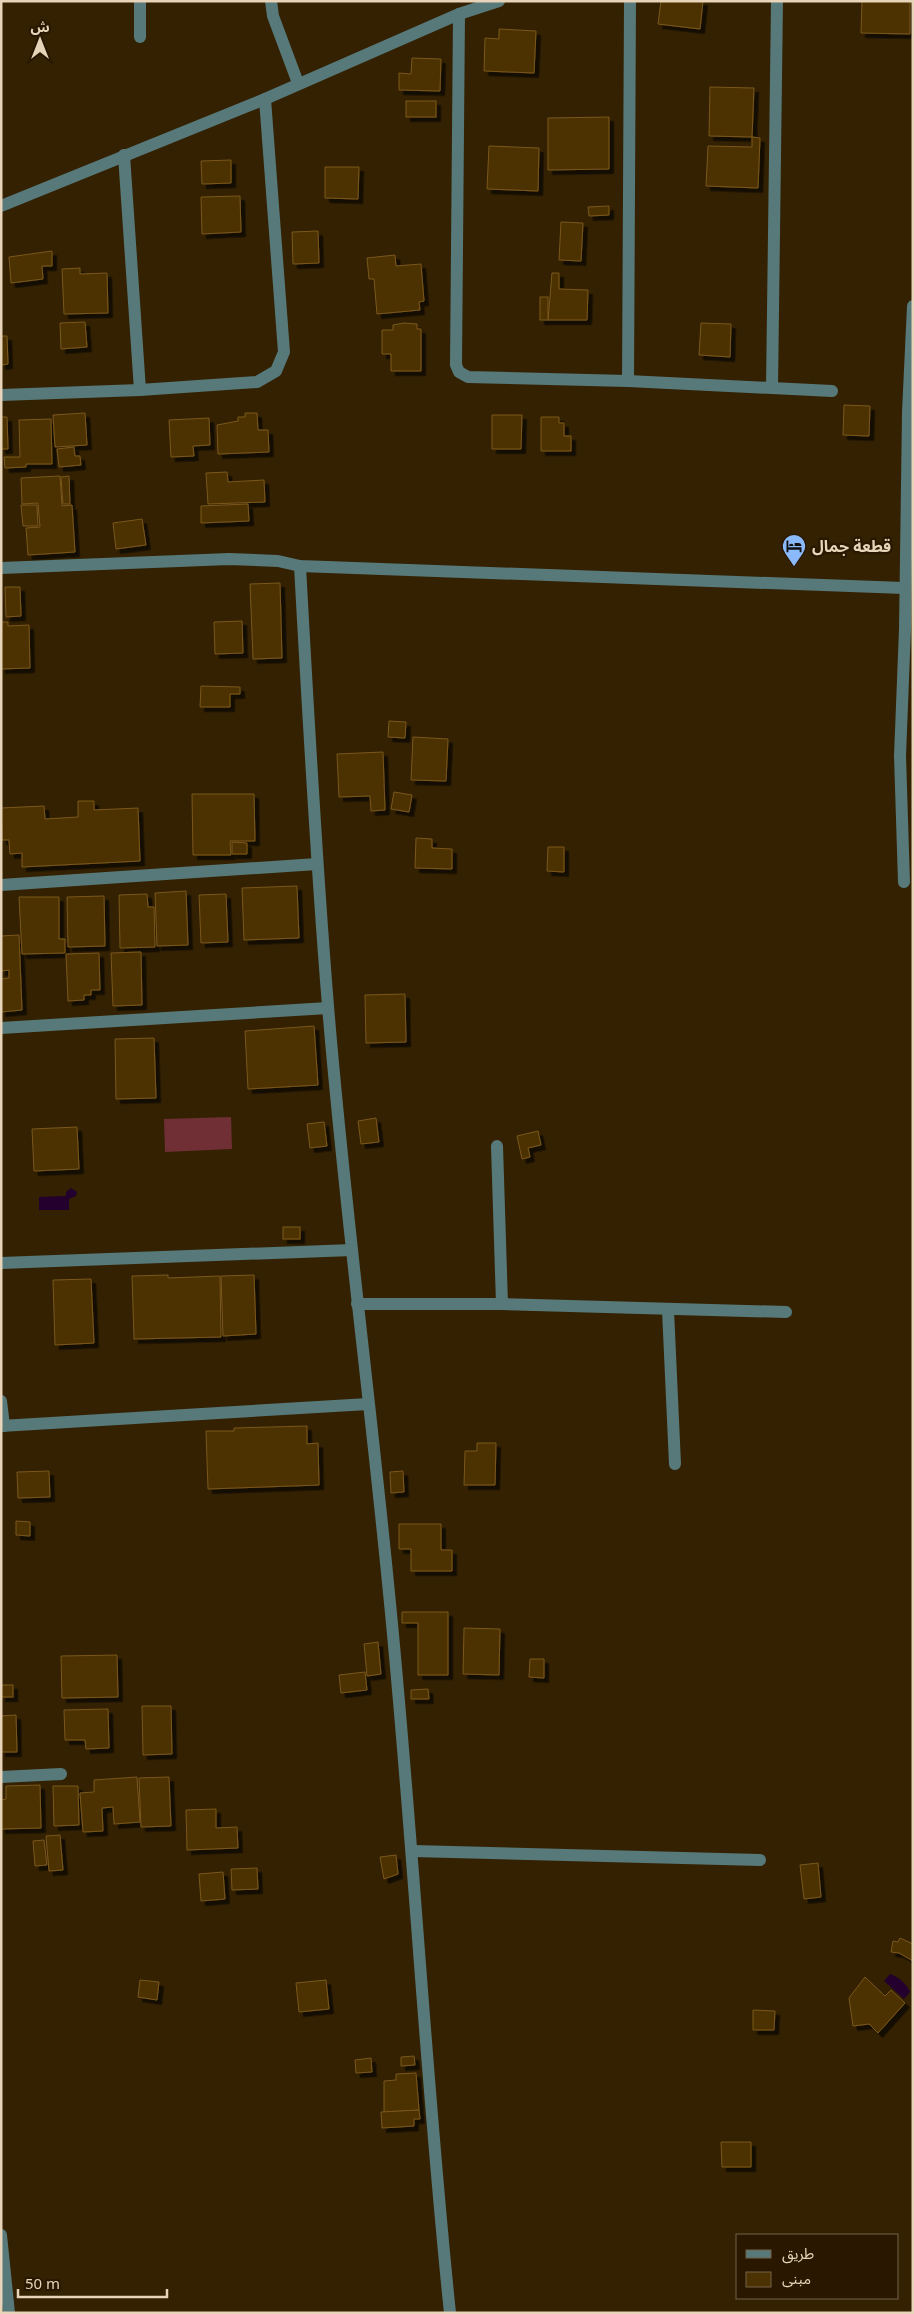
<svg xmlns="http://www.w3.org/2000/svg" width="914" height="2314" font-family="'Noto Sans','Noto Sans Arabic',sans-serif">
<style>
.green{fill:#6f2f35}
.water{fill:#23002e}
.building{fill:#4c3202;stroke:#7a571c;filter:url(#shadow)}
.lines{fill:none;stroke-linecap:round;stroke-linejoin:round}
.minor{stroke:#57797a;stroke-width:12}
.labels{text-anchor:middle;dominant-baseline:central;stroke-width:4.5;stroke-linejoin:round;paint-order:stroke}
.poi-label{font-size:16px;font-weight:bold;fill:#e8d4b8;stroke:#291700;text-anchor:start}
</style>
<defs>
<filter id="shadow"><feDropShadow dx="4.5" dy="4.5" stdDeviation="0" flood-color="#0009"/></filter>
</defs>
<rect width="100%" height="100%" fill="#332102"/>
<polygon class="green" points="231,1117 232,1149 165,1152 164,1119"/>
<g class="water">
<polygon points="71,1188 77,1192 76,1196 69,1199 69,1210 39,1210 39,1197 66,1196 66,1192"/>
<path d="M890,1974C900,1978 906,1983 910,1992L904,1999L884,1981Z"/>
</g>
<g class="building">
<polygon points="661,1 703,1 700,29 658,24"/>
<polygon points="862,1 910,1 910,34 861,33"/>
<polygon points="499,29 536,31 534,73 484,71 485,38 499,39"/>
<polygon points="412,58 441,59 440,91 399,90 399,73 411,74"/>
<polygon points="710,87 754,88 752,137 709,136"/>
<rect x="406" y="101" width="30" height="16"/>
<polygon points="609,117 609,169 548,170 548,118"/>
<polygon points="752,137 760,138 758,188 706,186 708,146 752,147"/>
<polygon points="489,146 539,148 538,191 487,189"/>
<polygon points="231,160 231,183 202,184 201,161"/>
<polygon points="325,167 359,167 358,199 325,198"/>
<polygon points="240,196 241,232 202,234 201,197"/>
<polygon points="609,206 609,215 589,216 588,207"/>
<polygon points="561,222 583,223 581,261 559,260"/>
<polygon points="318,231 319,263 293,264 292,232"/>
<polygon points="52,251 52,266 42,266 43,279 11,283 9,257"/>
<polygon points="395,255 396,266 421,264 424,301 419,302 420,310 377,314 374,279 369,279 367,258"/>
<polygon points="80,268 80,274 107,273 108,313 64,314 62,269"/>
<polygon points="552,273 559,273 559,289 588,290 587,320 548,320"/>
<rect x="540" y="297" width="8" height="23"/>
<polygon points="85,322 87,347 61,349 60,323"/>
<polygon points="404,323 417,324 417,329 421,329 421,371 391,371 391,354 382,354 382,330 393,330 393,325"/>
<polygon points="701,323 731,324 730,357 699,355"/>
<polygon points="1,332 1,336 7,336 8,364 1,365"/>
<polygon points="844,405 870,406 869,436 843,435"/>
<polygon points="85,413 87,445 55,447 53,415"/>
<polygon points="245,413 257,413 258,430 268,430 269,452 218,454 217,425 238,421 238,417 245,417"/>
<polygon points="492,415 522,415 521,449 492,449"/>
<polygon points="1,417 7,417 8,449 1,449"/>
<polygon points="541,417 559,417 559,423 564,423 564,436 571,436 571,451 541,451"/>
<polygon points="209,418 210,445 193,446 194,456 171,457 169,420"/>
<polygon points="51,419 52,464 26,464 26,467 5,468 4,457 20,457 19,420"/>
<polygon points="74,447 75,456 80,456 81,465 59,467 57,449"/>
<polygon points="227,472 228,482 264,480 265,502 208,504 206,473"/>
<polygon points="60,476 62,506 72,505 75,552 28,555 26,528 40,527 38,503 22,504 21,478"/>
<polygon points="69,476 70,504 63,504 61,477"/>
<polygon points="248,504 249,521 201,523 201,506"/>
<polygon points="21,505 37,505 38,526 23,526"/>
<polygon points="142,519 146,545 116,549 113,523"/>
<polygon points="280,583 282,658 253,659 250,584"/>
<polygon points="5,587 20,587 21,616 6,617"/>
<polygon points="242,621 243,653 215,654 214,622"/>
<polygon points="1,622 8,622 8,626 29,625 30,668 1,669"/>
<polygon points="201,686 240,687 240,694 230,694 230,707 200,707"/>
<polygon points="389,721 406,722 405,738 388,737"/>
<polygon points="413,737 448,739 446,781 411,780"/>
<polygon points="383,752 385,810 371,811 370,796 339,797 337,754"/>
<polygon points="394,792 412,795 409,812 391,809"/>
<polygon points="192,794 254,794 255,841 230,841 231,855 193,855"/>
<polygon points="78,801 94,801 94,810 138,808 140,861 22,867 22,853 10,854 9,840 2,840 1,808 44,806 45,819 78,817"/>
<polygon points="416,838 432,839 432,848 452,849 452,869 415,868"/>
<polygon points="232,842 247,843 247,854 232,854"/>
<polygon points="548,847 564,847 564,872 547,871"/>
<polygon points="297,886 299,938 244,940 242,888"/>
<polygon points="186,891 188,945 157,946 155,893"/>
<polygon points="147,894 148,907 154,907 155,947 120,948 119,895"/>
<polygon points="226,894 228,942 201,943 199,895"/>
<polygon points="104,896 105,946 68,947 67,897"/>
<polygon points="19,897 59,897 59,939 65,939 65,953 22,954"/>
<polygon points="19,935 22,1010 1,1012 1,979 9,978 9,970 1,971 1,936"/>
<polygon points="141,952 142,1005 113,1006 111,953"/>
<polygon points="99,953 100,990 91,990 91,995 84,995 84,1000 68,1001 66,954"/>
<polygon points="405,994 406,1042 366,1043 365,995"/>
<polygon points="314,1026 318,1085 248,1089 245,1031"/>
<polygon points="154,1038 156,1098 116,1099 115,1039"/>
<polygon points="376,1118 379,1142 361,1144 358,1121"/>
<polygon points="324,1122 327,1146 310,1148 307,1124"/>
<polygon points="77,1127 79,1169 34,1171 32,1129"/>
<polygon points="538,1131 541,1145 528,1148 530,1157 522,1159 517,1136"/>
<rect x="283" y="1227" width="17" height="12"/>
<polygon points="168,1275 168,1278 220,1276 221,1337 134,1339 132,1276"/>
<polygon points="254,1275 256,1334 223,1336 221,1276"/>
<polygon points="91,1279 94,1343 55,1345 53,1280"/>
<polygon points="307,1426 307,1444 318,1443 319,1485 208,1489 206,1431 234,1431 234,1428"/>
<polygon points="477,1443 496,1443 495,1485 464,1485 465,1451 477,1451"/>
<polygon points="49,1471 50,1497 18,1498 17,1472"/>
<polygon points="403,1471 404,1492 391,1493 390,1472"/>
<polygon points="16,1521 30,1522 30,1536 16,1535"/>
<polygon points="399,1524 441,1524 441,1550 452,1550 452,1571 411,1571 411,1549 399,1549"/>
<polygon points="402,1612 448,1612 448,1675 418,1675 418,1623 402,1623"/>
<polygon points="464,1628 500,1629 499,1675 463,1674"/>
<polygon points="378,1642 381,1674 367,1676 364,1644"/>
<polygon points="117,1655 118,1697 62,1698 61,1656"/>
<polygon points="530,1659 544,1659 544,1678 529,1677"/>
<polygon points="365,1672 367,1690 341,1693 339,1675"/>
<rect x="1" y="1685" width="12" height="12"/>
<polygon points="428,1689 429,1699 411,1699 411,1690"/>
<polygon points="142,1706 171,1706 172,1754 143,1755"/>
<polygon points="108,1709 109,1748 86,1749 85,1740 65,1740 64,1710"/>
<polygon points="16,1715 17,1752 1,1752 1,1716"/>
<polygon points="137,1777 140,1822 114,1824 113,1807 102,1808 103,1831 83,1832 80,1793 94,1792 94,1780"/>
<polygon points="169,1777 171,1826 141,1827 139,1778"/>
<polygon points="40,1785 41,1828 1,1829 1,1800 6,1799 6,1786"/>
<polygon points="53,1786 78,1786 79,1825 54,1826"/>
<polygon points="216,1809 216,1828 237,1827 238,1848 187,1850 186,1810"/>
<polygon points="60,1835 63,1870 49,1871 46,1836"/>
<polygon points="44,1840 47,1865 35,1866 33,1841"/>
<polygon points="396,1855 398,1874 384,1879 380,1857"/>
<polygon points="818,1863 821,1897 804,1899 800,1865"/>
<polygon points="257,1868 258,1889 232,1890 231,1869"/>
<polygon points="223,1872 225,1899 201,1901 199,1874"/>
<polygon points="900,1938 913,1944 913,1961 899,1953 891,1952 893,1941 898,1942"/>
<polygon points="865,1977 885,1996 891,1990 905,2003 878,2033 869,2024 853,2026 849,1998"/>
<polygon points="140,1980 159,1982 157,2000 138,1997"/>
<polygon points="326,1980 329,2009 299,2012 296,1983"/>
<polygon points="753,2010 775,2011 774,2030 753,2030"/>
<polygon points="414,2056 415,2065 401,2066 401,2057"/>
<polygon points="371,2058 372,2072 356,2073 355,2060"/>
<polygon points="416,2073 419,2110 384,2112 384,2081 396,2080 396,2074"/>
<polygon points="419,2110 420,2119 414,2119 414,2126 382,2128 381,2112"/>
<polygon points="721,2142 751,2142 751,2167 722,2167"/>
</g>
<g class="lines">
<g class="minor">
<polyline points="140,1 140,37"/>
<polyline points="271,1 273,16 298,83"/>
<polyline points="459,14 456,365 459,372 468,377 628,381 832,391"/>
<polyline points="124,155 140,390"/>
<polyline points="1,206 265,99 459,14 499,1"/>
<polyline points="628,381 630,1"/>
<polyline points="772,388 777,1"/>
<polyline points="1,395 140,390 257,382 276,371 284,352 265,99"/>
<path d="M300,566C308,713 316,859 328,1006C344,1202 370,1397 389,1593C413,1833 425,2073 450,2313"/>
<polyline points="1,568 229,559 278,561 300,566 904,588"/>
<polyline points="904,882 900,756 905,629 908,412 913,306"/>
<polyline points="1,885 317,864"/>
<polyline points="1,1028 328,1008"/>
<polyline points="497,1146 502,1304"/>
<polyline points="1,1263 352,1250"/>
<polyline points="357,1304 502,1304 786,1312"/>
<polyline points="668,1310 675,1464"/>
<polyline points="1,1401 4,1426"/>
<polyline points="1,1426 368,1404"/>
<polyline points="1,1777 61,1774"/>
<polyline points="413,1851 760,1860"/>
<polyline points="1,2235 9,2313"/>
</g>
</g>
<defs>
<g id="hotel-pin" transform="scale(1.25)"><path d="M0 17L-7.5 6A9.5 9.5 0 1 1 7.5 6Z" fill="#8abafc" stroke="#291700"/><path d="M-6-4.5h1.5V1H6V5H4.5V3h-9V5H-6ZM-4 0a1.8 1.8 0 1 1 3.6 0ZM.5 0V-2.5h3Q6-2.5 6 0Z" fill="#111"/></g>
</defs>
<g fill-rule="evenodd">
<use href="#hotel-pin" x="794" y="546"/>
</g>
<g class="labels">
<g class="poi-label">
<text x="812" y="546">قطعة جمال</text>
</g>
</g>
<rect width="914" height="2314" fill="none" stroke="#e8d4b8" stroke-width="5"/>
<rect x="736" y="2234" width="162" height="65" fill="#291700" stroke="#75634a"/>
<rect x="746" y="2250" width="25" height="8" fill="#57797a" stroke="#75634a"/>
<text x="782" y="2259" font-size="15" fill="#e8d4b8">طريق</text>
<rect x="746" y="2272" width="25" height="15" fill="#4c3202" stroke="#75634a"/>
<text x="782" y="2284" font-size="15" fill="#e8d4b8">مبنى</text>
<g transform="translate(40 40)" stroke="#291700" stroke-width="4" paint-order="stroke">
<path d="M0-4L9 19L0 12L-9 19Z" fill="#e8d4b8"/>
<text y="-8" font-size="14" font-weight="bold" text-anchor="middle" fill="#e8d4b8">ش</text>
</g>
<path d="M18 2289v8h149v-8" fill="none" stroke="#e8d4b8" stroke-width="2.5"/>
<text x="25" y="2289" font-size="15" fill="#e8d4b8" stroke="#291700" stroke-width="4" paint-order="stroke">50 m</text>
</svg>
